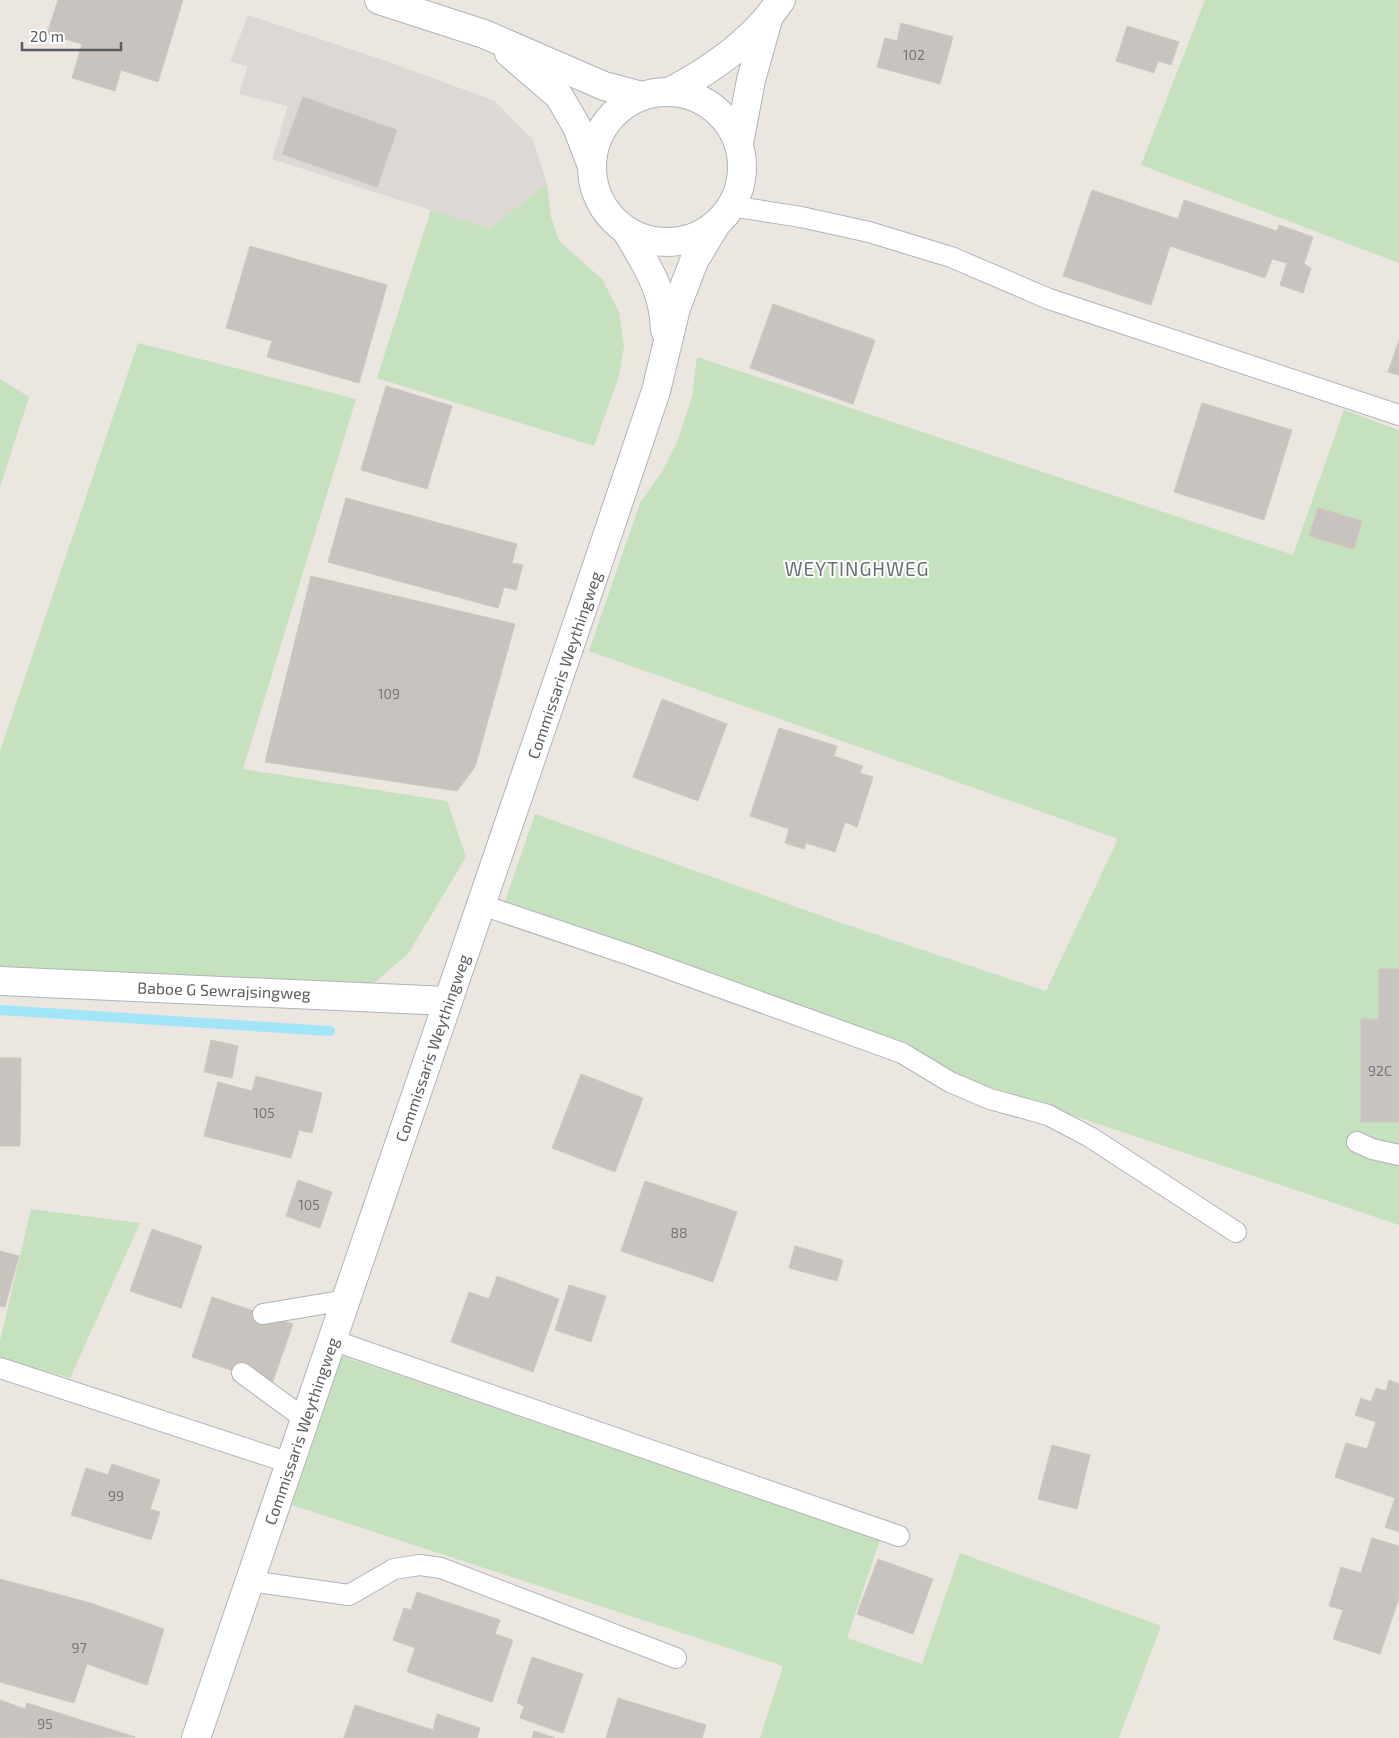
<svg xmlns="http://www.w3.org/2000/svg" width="1399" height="1738" font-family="'Exo 2',sans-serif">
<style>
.industrial{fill:#dcd8d4}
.green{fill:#c5e1bd}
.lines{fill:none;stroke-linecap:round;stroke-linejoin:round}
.stream{stroke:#a2e4f8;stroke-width:10}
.building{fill:#c8c3bf;stroke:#cfc7bf}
.lane-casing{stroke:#b1b4b7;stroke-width:22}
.street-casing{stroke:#b1b4b7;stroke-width:30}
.secondary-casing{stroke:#b0b4b7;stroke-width:30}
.lane{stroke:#fff;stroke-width:20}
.street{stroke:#fff;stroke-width:28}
.secondary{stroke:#fff;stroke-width:28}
.labels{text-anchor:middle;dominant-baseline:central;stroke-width:4;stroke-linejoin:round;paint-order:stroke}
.number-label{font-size:14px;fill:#757678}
.street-label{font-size:16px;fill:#595d60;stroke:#fff}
.quarter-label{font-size:19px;letter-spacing:1px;fill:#6a6f72;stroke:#fff}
</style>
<rect width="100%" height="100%" fill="#ebe6e0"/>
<polygon class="industrial" points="248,15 389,62 495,101 533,140 547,184 489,229 272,159 288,106 239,94 248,66 230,62"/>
<g class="green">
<polygon points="1205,0 1399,0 1399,263 1141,165"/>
<polygon points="547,184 551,217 559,241 602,279 619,312 624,346 619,376 594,446 377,378 431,210 489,229"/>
<polygon points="138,343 356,399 243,769 447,801 466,857 408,954 373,984 0,967 0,751"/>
<polygon points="697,357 1293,555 1344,410 1399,430 1399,1225 498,922 535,814 839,922 1046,991 1118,839 589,651 640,503 662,472 678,440 692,397"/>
<polygon points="0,379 29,397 0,487"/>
<polygon points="31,1209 140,1223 70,1378 0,1358 0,1341"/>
<polygon points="342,1356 880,1540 847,1638 922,1664 960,1553 1161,1626 1119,1738 760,1738 783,1666 292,1505"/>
</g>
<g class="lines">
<polyline class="stream" points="0,1010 330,1031"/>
</g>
<g class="building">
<polygon points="58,0 183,0 158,82 121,70 115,91 72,78 82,44 47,34"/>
<polygon points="901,23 953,37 940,84 877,67 885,38 897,41"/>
<polygon points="1127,26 1179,42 1171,65 1158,61 1154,73 1116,61"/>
<polygon points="303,97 397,130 377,187 282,154"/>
<polygon points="1092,190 1178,219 1184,200 1277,231 1279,225 1313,237 1304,264 1311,268 1303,293 1280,285 1287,263 1272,259 1265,278 1170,246 1151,305 1063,276"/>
<polygon points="250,246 387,285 359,383 267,357 272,341 226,328"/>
<polygon points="773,304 875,340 853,404 750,368"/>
<polygon points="1399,340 1399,375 1388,372"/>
<polygon points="386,386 452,406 427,489 361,470"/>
<polygon points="1202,403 1292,430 1264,520 1174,492"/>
<polygon points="346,498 517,544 512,563 523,565 516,590 504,587 498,608 328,562"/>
<polygon points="1318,508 1362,521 1354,549 1309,536"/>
<polygon points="311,576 515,624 475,767 457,791 265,762"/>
<polygon points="662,699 727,724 698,801 633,777"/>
<polygon points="779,728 837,746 834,756 863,766 860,773 873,777 857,827 845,822 835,852 806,843 804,849 785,843 789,829 750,816"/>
<polygon points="1379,969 1399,969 1399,1122 1361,1122 1361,1019 1379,1019"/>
<polygon points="211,1040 238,1046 232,1078 204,1072"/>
<polygon points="0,1058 21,1058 20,1146 0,1146"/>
<polygon points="581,1074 643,1098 615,1172 552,1148"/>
<polygon points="256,1076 322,1093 312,1133 299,1130 291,1158 204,1136 218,1082 252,1091"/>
<polygon points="298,1180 332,1192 320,1228 286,1216"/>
<polygon points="645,1181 737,1212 713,1282 621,1251"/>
<polygon points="152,1229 202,1246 181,1308 130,1291"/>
<polygon points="795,1246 843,1260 837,1281 789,1268"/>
<polygon points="0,1251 19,1256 5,1307 0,1306"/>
<polygon points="497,1276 559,1299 533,1372 451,1342 469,1292 489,1299"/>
<polygon points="569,1285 606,1296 591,1342 555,1330"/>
<polygon points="212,1297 293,1324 272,1384 192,1357"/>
<polygon points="1389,1380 1399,1384 1399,1532 1385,1527 1395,1498 1335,1477 1346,1443 1367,1449 1376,1422 1355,1415 1361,1398 1371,1402 1376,1388 1386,1391"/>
<polygon points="1052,1445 1090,1455 1077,1509 1038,1499"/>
<polygon points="112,1464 160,1480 150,1509 160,1512 151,1540 71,1515 86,1468 108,1475"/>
<polygon points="1372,1538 1399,1546 1399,1598 1380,1654 1333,1639 1343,1610 1329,1606 1341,1567 1361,1573"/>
<polygon points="878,1559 933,1579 913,1634 857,1614"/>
<polygon points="0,1579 91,1603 164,1629 147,1685 87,1664 74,1703 0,1682"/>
<polygon points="417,1592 500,1620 495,1634 513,1640 492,1702 407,1672 415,1648 393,1640 404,1608 411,1610"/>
<polygon points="532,1657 583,1674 563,1733 520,1718 524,1706 517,1703"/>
<polygon points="618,1698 706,1725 702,1738 606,1738"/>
<polygon points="0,1700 25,1709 27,1703 135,1737 0,1738"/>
<polygon points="355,1705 433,1730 437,1714 480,1728 477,1738 344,1738"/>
<polygon points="534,1731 555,1738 532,1738"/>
</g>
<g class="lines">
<g class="lane-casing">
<g id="lane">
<polyline points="731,206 801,217 869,232 951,257 1049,299 1399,415"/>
<polyline points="482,905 633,956 902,1053 950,1082 990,1099 1048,1115 1090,1137 1236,1232"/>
<polyline points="1357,1142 1372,1149 1399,1155"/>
<polyline points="263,1314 346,1300"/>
<polyline points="332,1340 899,1536"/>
<polyline points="0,1368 290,1463"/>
<polyline points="242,1373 305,1419"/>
<polyline points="250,1581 349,1595 394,1569 420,1565 441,1568 676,1658"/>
</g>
</g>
<g class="street-casing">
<polyline id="street" points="0,981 448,1001"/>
</g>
<g class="secondary-casing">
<g id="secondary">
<polyline points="379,0 484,34 604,86 638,95"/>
<polyline points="509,53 559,96 577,127 592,166"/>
<path d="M671,91C713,69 754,40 781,0"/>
<circle cx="667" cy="167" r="75"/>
<polyline points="739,143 751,80 768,19"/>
<path d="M627,232C647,266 664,290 665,330"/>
<polyline points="196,1738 599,560 656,391 676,308 694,261 715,226"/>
</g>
</g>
<use href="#lane" class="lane"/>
<use href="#street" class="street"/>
<use href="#secondary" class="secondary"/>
</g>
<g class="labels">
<g class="number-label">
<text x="914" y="54">102</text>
<text x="389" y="693">109</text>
<text x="1380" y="1070">92C</text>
<text x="264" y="1112">105</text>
<text x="309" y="1204">105</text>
<text x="679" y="1232">88</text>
<text x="116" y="1495">99</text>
<text x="79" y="1647">97</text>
<text x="45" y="1723">95</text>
</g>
<g class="street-label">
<text transform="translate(564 665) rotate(-71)">Commissaris Weythingweg</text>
<text transform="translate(224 990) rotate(2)">Baboe G Sewrajsingweg</text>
<text transform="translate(432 1048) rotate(-71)">Commissaris Weythingweg</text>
<text transform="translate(301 1431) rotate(-71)">Commissaris Weythingweg</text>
</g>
<g class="quarter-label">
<text x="857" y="568">WEYTINGHWEG</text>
</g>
</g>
<path d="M22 42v8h99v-8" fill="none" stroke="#595d60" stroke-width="2.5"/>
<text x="30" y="42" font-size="15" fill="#595d60" stroke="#ffffff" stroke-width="4" paint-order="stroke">20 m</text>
</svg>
